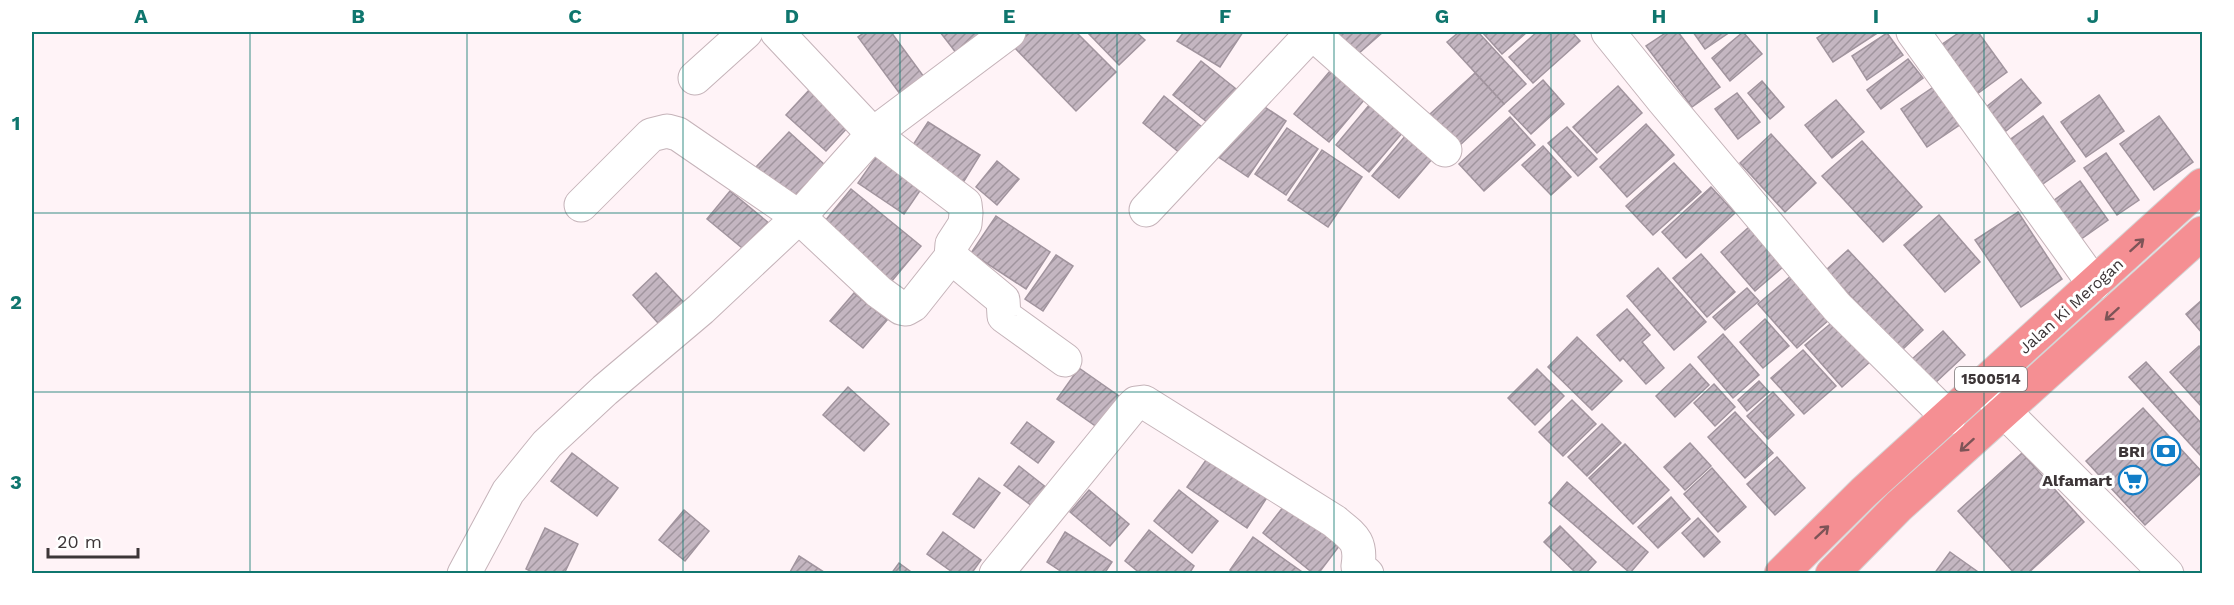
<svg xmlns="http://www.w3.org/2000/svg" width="2234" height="605" font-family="'Work Sans',sans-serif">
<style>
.building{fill:url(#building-hatch);stroke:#a1949e;stroke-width:1.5}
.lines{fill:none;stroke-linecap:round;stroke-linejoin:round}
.minor-casing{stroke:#c5b3b9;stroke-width:35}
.highway-casing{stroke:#d4d3d3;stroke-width:35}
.minor{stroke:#fff;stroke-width:33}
.highway{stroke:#f58f93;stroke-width:33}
.oneway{stroke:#7d5457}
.grid{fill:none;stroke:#0f766e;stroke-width:1.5;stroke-opacity:0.55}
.labels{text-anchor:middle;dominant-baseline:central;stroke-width:6;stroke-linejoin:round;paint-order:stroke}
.shield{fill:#fff;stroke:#767273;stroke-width:1.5}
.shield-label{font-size:15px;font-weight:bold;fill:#3c3537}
.street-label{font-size:16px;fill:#3c3537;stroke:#fff}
.poi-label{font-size:16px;font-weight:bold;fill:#3c3537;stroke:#fff;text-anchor:end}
.neatline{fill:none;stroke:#0f766e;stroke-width:2}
.grid-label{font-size:20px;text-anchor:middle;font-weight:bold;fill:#0f766e}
</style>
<defs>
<pattern id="building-hatch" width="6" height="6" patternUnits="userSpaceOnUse" patternTransform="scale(1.5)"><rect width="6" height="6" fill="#c4b6c1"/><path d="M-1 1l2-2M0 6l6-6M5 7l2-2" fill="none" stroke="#a0959e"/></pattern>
</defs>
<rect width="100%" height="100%" fill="#fff3f7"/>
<g class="building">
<polygon points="865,32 891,32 927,81 903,98 858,37"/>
<polygon points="940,32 981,32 983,35 957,54"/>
<polygon points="1030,32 1076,32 1116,72 1076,111 1014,47"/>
<polygon points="1087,32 1136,32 1145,40 1119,65"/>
<polygon points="1184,32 1243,32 1220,67 1177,41"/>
<polygon points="1337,32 1383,32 1358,54"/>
<polygon points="1459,32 1478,32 1526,84 1504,104 1447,42"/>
<polygon points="1482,32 1527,32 1502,54"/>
<polygon points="1537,32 1572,32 1580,41 1533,83 1509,57"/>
<polygon points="1667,32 1678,32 1720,87 1692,107 1646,46"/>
<polygon points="1693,32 1730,32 1705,49"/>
<polygon points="1743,32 1762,54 1730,81 1712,58"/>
<polygon points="1826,32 1879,32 1833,62 1817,38"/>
<polygon points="1960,32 1978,32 2007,72 1977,94 1941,45"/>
<polygon points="1887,33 1903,55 1867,80 1852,56"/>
<polygon points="1908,59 1923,78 1881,109 1867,90"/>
<polygon points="1201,61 1240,92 1212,126 1173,95"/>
<polygon points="1335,65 1369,94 1329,142 1294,114"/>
<polygon points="1475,73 1504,104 1459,146 1430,114"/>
<polygon points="2021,79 2041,103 2006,131 1986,107"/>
<polygon points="1543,80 1564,104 1531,134 1509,111"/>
<polygon points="1762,81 1784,107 1770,119 1748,93"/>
<polygon points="1618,86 1642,113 1597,153 1573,127"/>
<polygon points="1935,86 1961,124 1927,147 1901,109"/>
<polygon points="810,89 849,126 826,151 786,115"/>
<polygon points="1737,93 1760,122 1738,139 1715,109"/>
<polygon points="2099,95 2124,131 2086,157 2061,122"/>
<polygon points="1164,96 1207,131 1186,158 1143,123"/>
<polygon points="1254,100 1286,121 1248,177 1217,156"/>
<polygon points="1836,100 1864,132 1832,158 1805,125"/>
<polygon points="1370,104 1403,132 1369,172 1336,145"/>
<polygon points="2043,116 2075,161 2040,186 2008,141"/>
<polygon points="2159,116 2193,162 2154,190 2120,144"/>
<polygon points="1510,117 1535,145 1484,191 1459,164"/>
<polygon points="928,122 980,155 961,186 909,151"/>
<polygon points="1646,124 1674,155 1627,197 1600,167"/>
<polygon points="1567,127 1597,159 1578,176 1548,143"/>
<polygon points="1287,128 1318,149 1286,195 1255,174"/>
<polygon points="1411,129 1438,152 1399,198 1372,176"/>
<polygon points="789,132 825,165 792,201 756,167"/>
<polygon points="1771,134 1816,183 1785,212 1740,163"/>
<polygon points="1862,141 1922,207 1883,242 1822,176"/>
<polygon points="1543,146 1571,177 1551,195 1522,165"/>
<polygon points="883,147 928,179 904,214 858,183"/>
<polygon points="1322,150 1362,177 1328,227 1288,200"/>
<polygon points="2106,153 2139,200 2117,215 2084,168"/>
<polygon points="997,161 1019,179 997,205 976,187"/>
<polygon points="1674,163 1701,192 1653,235 1626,206"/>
<polygon points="2080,181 2108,220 2077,242 2049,204"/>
<polygon points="1711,187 1735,213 1686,258 1662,232"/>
<polygon points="851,189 921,246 891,282 821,226"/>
<polygon points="730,191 770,224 747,252 707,219"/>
<polygon points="2018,212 2062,279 2021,307 1975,240"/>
<polygon points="1939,215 1980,262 1945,292 1904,245"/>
<polygon points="996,216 1050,252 1026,289 971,253"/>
<polygon points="1749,227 1784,266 1755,291 1721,252"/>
<polygon points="1848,250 1923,330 1902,350 1826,270"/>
<polygon points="1701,254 1735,292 1707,317 1673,278"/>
<polygon points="1056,255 1073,266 1043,311 1025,299"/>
<polygon points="1658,268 1706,322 1674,350 1627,296"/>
<polygon points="656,273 690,309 666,332 633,295"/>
<polygon points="1792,275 1830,319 1797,348 1758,304"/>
<polygon points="1747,288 1759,301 1725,330 1713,317"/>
<polygon points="854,293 887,320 863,348 830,321"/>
<polygon points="2202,300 2202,333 2186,314"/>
<polygon points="1627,309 1650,335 1642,342 1664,368 1646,384 1623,358 1620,361 1597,335"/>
<polygon points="1765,319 1789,346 1763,368 1740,342"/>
<polygon points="1835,320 1871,361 1842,387 1805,345"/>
<polygon points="1943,331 1965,355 1934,384 1911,360"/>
<polygon points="1723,334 1759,375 1733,398 1698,357"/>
<polygon points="1577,337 1622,381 1592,410 1548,367"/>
<polygon points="2199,346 2202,350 2202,407 2170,372"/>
<polygon points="1803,350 1836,386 1804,414 1771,378"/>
<polygon points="2146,362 2202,424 2202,457 2129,377"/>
<polygon points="1690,364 1709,385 1675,417 1656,396"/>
<polygon points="1079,368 1126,401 1104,432 1057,399"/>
<polygon points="1537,369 1564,396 1535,425 1508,398"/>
<polygon points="1759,381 1769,392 1747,411 1738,400"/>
<polygon points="1714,384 1735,407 1715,426 1694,403"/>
<polygon points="848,387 889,424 864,451 823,415"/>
<polygon points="1773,392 1794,415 1768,439 1747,416"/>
<polygon points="1572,400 1596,424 1563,456 1539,432"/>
<polygon points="2143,408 2202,472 2145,525 2086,461"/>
<polygon points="1735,412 1773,453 1745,478 1708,437"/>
<polygon points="1027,422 1054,442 1038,463 1011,443"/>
<polygon points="1602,424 1621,443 1587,476 1568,457"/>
<polygon points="1690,443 1711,466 1685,490 1664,467"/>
<polygon points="1625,444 1669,490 1633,524 1589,478"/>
<polygon points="572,453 618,488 597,516 551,481"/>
<polygon points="1211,453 1270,493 1247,528 1187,487"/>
<polygon points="2022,453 2084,522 2027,574 2015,574 1958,511"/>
<polygon points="1777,457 1805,488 1775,515 1747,484"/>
<polygon points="1019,466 1047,488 1032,506 1004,485"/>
<polygon points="1712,468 1746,507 1718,532 1684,494"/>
<polygon points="979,478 1000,493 974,528 953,514"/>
<polygon points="1567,482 1648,552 1630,573 1549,503"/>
<polygon points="1089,490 1129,524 1110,546 1070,512"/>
<polygon points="1179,490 1218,521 1192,553 1154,521"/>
<polygon points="1671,497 1690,519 1658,548 1638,527"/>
<polygon points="1287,502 1340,545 1318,574 1314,574 1263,533"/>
<polygon points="684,510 709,531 685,561 659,540"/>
<polygon points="1698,518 1720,542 1704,557 1682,533"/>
<polygon points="1560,526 1596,562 1585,574 1577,574 1544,542"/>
<polygon points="545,528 578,544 564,574 536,574 526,569"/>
<polygon points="1149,530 1194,566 1189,574 1141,574 1125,561"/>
<polygon points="943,532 981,560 971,574 955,574 927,554"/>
<polygon points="1065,532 1112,562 1104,574 1065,574 1047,562"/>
<polygon points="1253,537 1305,574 1236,574 1230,570"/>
<polygon points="1950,552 1981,574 1934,574"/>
<polygon points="799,556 827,574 789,574"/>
<polygon points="899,563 914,574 891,574"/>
</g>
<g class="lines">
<g class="minor-casing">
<g id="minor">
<polyline points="1608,32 1663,100 1837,307 1949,418"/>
<polyline points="1913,32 2094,284"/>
<polyline points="1312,33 1445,150"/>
<polyline points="695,78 746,32"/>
<polyline points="581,205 651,135 667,131 678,134 799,217 879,292 901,308 906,309 913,305 951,257 952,244 965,224 966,213 965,204 873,134 777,32"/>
<polyline points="1146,210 1312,33 1312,32"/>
<polyline points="951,257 1003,300 1004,316 1065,360"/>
<polyline points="1983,387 2004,411 2167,574"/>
<polyline points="464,574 508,492 547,444 605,390 701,309 799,217 873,134 1009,32"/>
<path d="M996,574L1131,408L1136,403L1144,402L1334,521C1352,536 1362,540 1358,566L1367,574"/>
</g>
</g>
<g class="highway-casing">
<g id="highway">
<polyline points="1781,574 1864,492 2202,185"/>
<polyline points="1832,574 1899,506 2202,233"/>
</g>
</g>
<use href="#minor" class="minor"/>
<use href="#highway" class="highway"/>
</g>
<defs><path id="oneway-shaft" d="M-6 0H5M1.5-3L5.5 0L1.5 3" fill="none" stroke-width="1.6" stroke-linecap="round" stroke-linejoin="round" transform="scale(1.5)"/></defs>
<g class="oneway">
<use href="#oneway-shaft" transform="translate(2137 245) rotate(-42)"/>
<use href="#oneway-shaft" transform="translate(2112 314) rotate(138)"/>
<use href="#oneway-shaft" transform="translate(1967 445) rotate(138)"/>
<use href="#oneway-shaft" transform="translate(1822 532) rotate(-43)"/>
</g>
<path class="grid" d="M250,32V574M467,32V574M683,32V574M900,32V574M1117,32V574M1334,32V574M1551,32V574M1767,32V574M1984,32V574M32,213H2202M32,392H2202"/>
<defs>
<g id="bank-ring" transform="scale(1.5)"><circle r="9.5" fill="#fff" stroke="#117ec8" stroke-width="1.5"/><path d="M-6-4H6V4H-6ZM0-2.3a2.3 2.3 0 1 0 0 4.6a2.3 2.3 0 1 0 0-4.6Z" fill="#117ec8"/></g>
<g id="supermarket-ring" transform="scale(1.5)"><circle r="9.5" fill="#fff" stroke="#117ec8" stroke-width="1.5"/><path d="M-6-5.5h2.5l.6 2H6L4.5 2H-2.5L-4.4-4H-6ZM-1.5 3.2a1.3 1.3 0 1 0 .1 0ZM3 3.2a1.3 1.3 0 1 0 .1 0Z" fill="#117ec8"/></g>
</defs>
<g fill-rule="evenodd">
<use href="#bank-ring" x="2166" y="451"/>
<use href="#supermarket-ring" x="2133" y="480"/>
</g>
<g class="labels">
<rect class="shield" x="1955" y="367" width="72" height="24" rx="4.5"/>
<g class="shield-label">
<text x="1991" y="379">1500514</text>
</g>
<g class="street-label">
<text transform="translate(2071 306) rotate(-42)">Jalan Ki Merogan</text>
</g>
<g class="poi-label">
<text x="2145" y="451">BRI</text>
<text x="2112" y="480">Alfamart</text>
</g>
</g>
<rect width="2234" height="605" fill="none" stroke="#ffffff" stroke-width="66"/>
<path d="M48 548v9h90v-9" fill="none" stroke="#3c3537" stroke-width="3"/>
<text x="57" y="548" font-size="18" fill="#3c3537" stroke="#ffffff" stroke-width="4.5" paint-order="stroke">20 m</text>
<rect x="33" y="33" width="2168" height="539" class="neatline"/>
<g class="grid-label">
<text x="141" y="23">A</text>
<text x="358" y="23">B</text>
<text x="575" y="23">C</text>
<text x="792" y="23">D</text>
<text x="1009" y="23">E</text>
<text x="1225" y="23">F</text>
<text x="1442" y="23">G</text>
<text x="1659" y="23">H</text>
<text x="1876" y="23">I</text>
<text x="2093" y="23">J</text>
<text x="16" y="130">1</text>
<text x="16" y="309">2</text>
<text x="16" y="489">3</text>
</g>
</svg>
